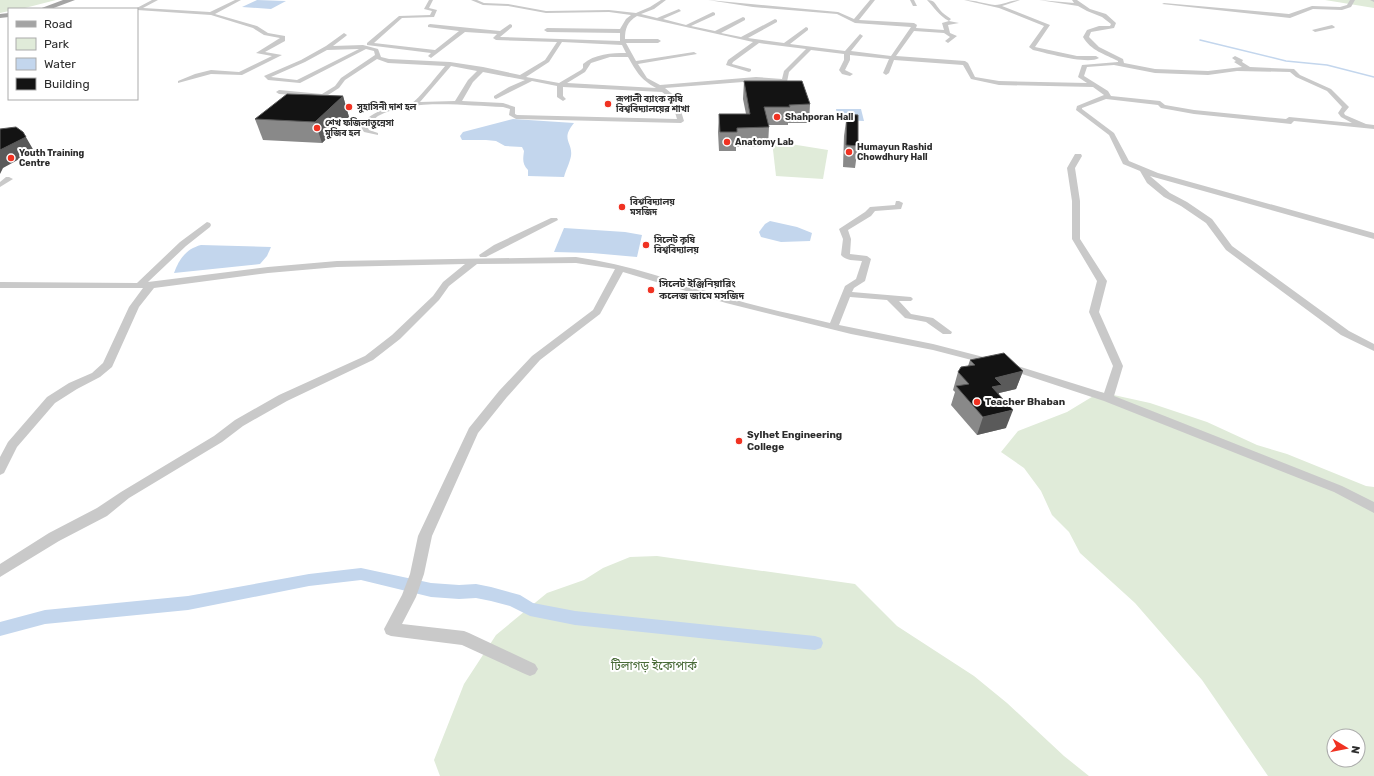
<svg xmlns="http://www.w3.org/2000/svg" width="1374" height="776" font-family="Rubik,'Noto Sans Bengali',sans-serif">
<style>
.green{fill:#e0ebd9;fill-rule:evenodd}
.water{fill:#c3d6ed}
.lines{fill:none;stroke-linecap:round;stroke-linejoin:round}
.stream{stroke:#c3d6ed;stroke-width:1.5}
.canal{fill:#c3d6ed;fill-rule:evenodd}
.minor{fill:#c9c9c9;fill-rule:evenodd}
.primary{fill:#a4a4a4;fill-rule:evenodd}
.wall{fill:#898989}
.shaded-wall{fill:#5a5a5a}
.building{fill:#131313;stroke:#5a5a5a}
.poi-dot{fill:#f03222;stroke:#fff;stroke-width:1.5}
.labels{text-anchor:middle;dominant-baseline:central;stroke-width:4;stroke-linejoin:round;paint-order:stroke}
.far-poi-label{font-size:9px;font-weight:bold;fill:#2c2c2c;stroke:#fff;text-anchor:start}
.poi-label{font-size:10px;font-weight:bold;fill:#2c2c2c;stroke:#fff;text-anchor:start}
.near-park-label{font-size:12px;fill:#486a37;stroke:#fff}
</style>
<rect width="100%" height="100%" fill="#fff"/>
<g class="green">
<polygon points="0,0 56,0 21,9 9,9 9,11 0,13"/>
<polygon points="1325,0 1374,0 1374,8"/>
<polygon points="772,141 828,150 823,179 776,176"/>
<path d="M1100,392L1150,403L1207,422L1257,445L1287,454L1366,486L1374,487V776H1268L1202,680L1135,603L1080,553L1069,532L1052,515L1041,491L1024,468L1001,452L1018,431L1067,412ZM1334,736H1358V760H1334Z"/>
<polygon points="657,556 855,584 897,626 974,676 1007,703 1064,756 1089,776 440,776 434,760 464,684 496,635 547,593 584,580 603,568 630,557"/>
</g>
<g class="water">
<polygon points="257,0 286,1 271,9 242,7"/>
<polygon points="836,109 861,109 864,121 838,120"/>
<path d="M513,119L574,123C560,140 573,142 571,156C570,162 566,170 564,177L528,176V170C522,164 523,159 524,151L522,147L505,146L496,141L486,140H462L460,136L463,132Z"/>
<polygon points="770,221 797,227 812,233 810,241 781,242 761,237 759,232 765,224"/>
<polygon points="564,228 625,232 642,235 637,257 592,253 554,252"/>
<path d="M201,245L271,247L267,256L260,264L174,273C179,259 186,249 201,245Z"/>
</g>
<g class="lines">
<polyline class="stream" points="1200,40 1286,61 1327,65 1374,77"/>
<polygon class="canal" points="361,568 431,583 459,585 476,584 491,587 520,595 533,603 575,611 815,636 821,638 823,643 821,648 815,650 575,625 530,616 510,606 491,601 476,598 459,599 431,597 361,580 309,586 188,610 45,624 0,636 0,622 45,610 188,596 309,574"/>
<g class="minor">
<polygon points="152,0 158,0 143,8 210,12 235,0 241,0 215,14 257,26 268,33 285,36 285,41 265,52 282,55 242,75 211,74 178,83 178,81 195,74 211,70 239,72 272,56 256,53 280,38 264,35 253,28 211,15 137,10 137,9 135,9"/>
<path d="M429,0H433L429,8L437,10L434,17L402,18L374,43L435,50L459,31L428,27V25L430,24L500,31L510,24L512,25V27L500,37L620,41V33L547,32L544,30L547,28L620,29L626,19L631,15L609,12L546,13L508,6L483,5L471,0H477L484,3L508,4L546,11L609,10L636,13L650,7L661,0H666L654,9L641,14L657,18L679,9L681,11L663,19L686,25L713,12L715,13V15L691,26L715,31L743,17L745,18V20L721,33L741,37L775,19L777,20V22L748,38L784,43L806,27L808,28V30L790,44L845,51L860,34L863,36L851,51L891,56L911,27L855,23L837,14L753,7L708,0L838,12L854,19L870,0H875L859,20L914,23L917,25L916,28L944,30L942,23L949,21C939,16 934,7 927,0C935,0 935,4 940,10C942,13 947,16 951,19L949,21L959,23L948,25L950,33L957,36L948,43L945,41L950,37L944,33L914,31L896,56L965,61L968,63L975,77L999,81L1087,83L1078,77L1082,65L1118,62V61C1105,54 1091,51 1083,37L1087,30L1099,26H1110L1111,24L1102,17L1087,11L1078,6L1039,0L1074,3L1072,0H1077L1090,9L1106,14L1116,23L1114,28L1091,32L1089,37L1099,47L1123,59L1124,63L1155,69L1208,71L1242,67L1234,62L1236,61L1232,58L1235,56L1243,60L1242,62L1250,67L1294,69L1300,75L1331,89L1349,107L1344,113L1345,115L1366,124L1374,125V129L1294,121L1291,124L1194,114L1161,108L1158,105L1106,99L1082,108V109L1114,133L1129,161L1158,173L1374,233V239L1150,176L1170,193L1187,202L1212,219L1232,246L1349,331L1374,344V351L1341,335L1226,250L1206,223L1181,206L1164,197L1147,183L1140,171L1123,164L1109,135L1076,110L1077,106L1104,95L1093,87L999,85L971,79L963,65L894,60L889,73L886,75L883,73L889,59L850,55V60L845,70L853,74L850,76L842,74L839,70L844,60V54L811,50L789,72L787,82L756,81L665,88L677,98L684,121L681,123L516,119L509,115L510,109L503,107C465,106 412,98 378,116C374,119 370,123 367,126L369,130L378,133V135L364,132L360,126C377,106 390,110 412,103C417,101 440,72 445,66L388,63L377,59L345,80L339,88L325,97L279,94L276,92L279,90L322,94L335,86L341,78L375,55L374,51L366,49L300,83L268,80L264,76L301,60L326,46L344,33L347,35L346,36L333,46L363,45L378,49L381,57L389,59L450,62L483,67L520,75L545,60L557,42L496,40L493,38L497,34L465,32L431,58L428,56L431,53L367,45V43L399,16L430,15L432,11L424,9ZM637,16L753,42L728,60L726,65L749,72L751,71V69L732,64L733,62L759,43L806,49L784,71L782,79L756,77L660,85L647,78L638,64L697,54L694,52L636,61L626,43H658L661,41L658,39H625C625,29 627,22 637,16ZM562,42L622,45L626,53C612,53 594,54 583,64V68L581,70L559,83L526,77L549,62ZM359,49L297,80L271,77L305,62L327,50ZM610,57H628C636,71 640,79 656,88L567,83L585,72L591,63ZM1114,65L1155,73L1208,75L1237,71L1290,72L1296,77L1327,91L1342,107L1338,113L1341,117L1352,123L1289,117L1286,119L1194,110L1165,105L1160,101L1111,96L1108,91L1084,76L1087,67ZM451,66L477,71L468,80L455,101L420,102ZM483,72L525,80L509,87L494,96V98L496,99L532,81L557,86V97L563,101L566,99L563,96V87L662,92L671,99L677,119L517,115L515,114V107L503,103L462,101L473,82Z"/>
<polygon points="910,0 914,0 917,6 913,6"/>
<path d="M964,0C975,0 985,4 995,5C1003,5 1012,0 1020,0L1002,6L1050,25L1035,47L1077,56H1096L1099,58C1088,65 1046,53 1033,50L1029,47L1044,26L999,8Z"/>
<polygon points="1350,0 1355,0 1351,7 1342,10 1313,9 1290,18 1162,4 1164,3 1289,14 1312,6 1340,7 1347,5"/>
<polygon points="1370,0 1374,0 1374,2"/>
<polygon points="1332,25 1335,27 1334,28 1315,32 1312,30"/>
<polygon points="1075,154 1081,154 1082,156 1075,168 1080,201 1080,239 1107,281 1099,312 1123,366 1114,396 1342,486 1374,502 1374,513 1334,492 1104,401 1004,368 1003,366 1004,364 1008,363 1104,393 1113,366 1089,312 1097,281 1072,239 1072,201 1067,168"/>
<polygon points="6,177 9,177 13,179 0,187 0,182"/>
<path d="M896,201H899L903,203L901,209L875,211L871,216L848,230L851,239L850,254L867,256L871,259L865,281L854,288L852,292L911,297L913,299L911,301H899L911,314L933,318L952,332L951,334H943L926,322L905,318L887,300L850,297L839,325L933,344L995,360L996,362L995,364L991,365L933,350L851,334L726,303L623,272L600,314L540,360L507,397L478,433L432,536L424,574L416,597L402,624L464,631L469,633L535,664L538,669L535,674L530,676L525,674L462,645L391,636L386,634L384,629L402,595L410,574L418,536L469,428L499,391L532,356L593,310L615,269L576,263L477,264L449,286L439,300L400,339L373,360L287,401L243,426L222,442L129,498L107,516L59,541L0,577V564L49,533L97,508L121,492L214,436L235,420L279,395L365,356L392,335L433,296L443,282L465,264L337,267L268,273L154,288L139,307L112,367L100,377L77,389L55,403L17,447L4,473L0,475V457L8,442L47,397L69,383L92,373L103,363L129,307L143,288H0V282L137,283L180,242L207,222L210,223L211,225L210,227L186,246L148,282L268,267L337,261L576,257C628,264 679,283 729,298C762,308 797,315 830,323L845,286L856,279L862,261C854,260 846,261 841,255L843,239L839,229L865,212L870,207L895,205Z"/>
<polygon points="551,218 557,218 558,220 486,257 480,257 479,255 494,245"/>
</g>
<g class="primary">
<polygon points="63,0 75,0 51,9 39,9"/>
<polygon points="9,13 9,17 0,18 0,14"/>
</g>
</g>
<g class="wall">
<polygon points="744,81 810,104 809,123 788,123 788,125 769,125 769,127 768,146 736,147 736,151 719,151 718,132 719,114 746,114 743,99"/>
<polygon points="343,96 349,117 322,143 263,140 255,119"/>
<polygon points="847,114 858,146 855,168 843,167 844,136"/>
<polygon points="970,360 1023,371 1016,389 999,393 998,395 1006,428 977,435 951,405 955,392 953,390 958,372 968,366"/>
</g>
<g class="shaded-wall">
<polygon points="343,96 349,117 322,143 315,122"/>
<polygon points="23,132 34,151 3,168 0,174 0,150"/>
<polygon points="1023,371 1016,389 999,393 995,403 986,406 995,378"/>
<polygon points="1013,410 1006,428 977,435 983,417"/>
</g>
<g class="building">
<polygon points="744,81 802,81 810,104 789,105 790,107 764,107 769,127 737,128 737,132 720,132 719,114 750,114"/>
<polygon points="287,94 343,96 315,122 255,119"/>
<polygon points="847,114 858,115 858,146 846,145"/>
<polygon points="16,127 23,132 26,137 0,150 0,129"/>
<polygon points="1004,353 1023,371 995,378 1002,385 992,387 1013,410 983,417 956,386 969,384 958,372 961,367 975,365 970,360"/>
</g>
<g class="poi-dot">
<circle cx="608" cy="104" r="4"/>
<circle cx="349" cy="107" r="4"/>
<circle cx="777" cy="117" r="4"/>
<circle cx="317" cy="128" r="4"/>
<circle cx="727" cy="142" r="4"/>
<circle cx="849" cy="152" r="4"/>
<circle cx="11" cy="158" r="4"/>
<circle cx="622" cy="207" r="4"/>
<circle cx="646" cy="245" r="4"/>
<circle cx="651" cy="290" r="4"/>
<circle cx="977" cy="402" r="4"/>
<circle cx="739" cy="441" r="4"/>
</g>
<g class="labels">
<g class="far-poi-label">
<text x="616" y="99">রূপালী ব্যাংক কৃষি<tspan x="616" dy="10">বিশ্ববিদ্যালয়ের শাখা</tspan></text>
<text x="357" y="107">সুহাসিনী দাশ হল</text>
<text x="785" y="117">Shahporan Hall</text>
<text x="325" y="123">শেখ ফজিলাতুন্নেসা<tspan x="325" dy="10">মুজিব হল</tspan></text>
<text x="735" y="142">Anatomy Lab</text>
<text x="857" y="147">Humayun Rashid<tspan x="857" dy="10">Chowdhury Hall</tspan></text>
<text x="19" y="153">Youth Training<tspan x="19" dy="10">Centre</tspan></text>
<text x="630" y="202">বিশ্ববিদ্যালয়<tspan x="630" dy="10">মসজিদ</tspan></text>
<text x="654" y="240">সিলেট কৃষি<tspan x="654" dy="10">বিশ্ববিদ্যালয়</tspan></text>
</g>
<g class="poi-label">
<text x="659" y="284">সিলেট ইঞ্জিনিয়ারিং<tspan x="659" dy="12">কলেজ জামে মসজিদ</tspan></text>
<text x="985" y="402">Teacher Bhaban</text>
<text x="747" y="435">Sylhet Engineering<tspan x="747" dy="12">College</tspan></text>
</g>
<g class="near-park-label">
<text x="654" y="666">টিলাগড় ইকোপার্ক</text>
</g>
</g>
<rect x="8" y="8" width="130" height="92" fill="#ffffff" stroke="#ababab"/>
<rect x="16" y="21" width="20" height="6" fill="#a4a4a4" stroke="#ababab"/>
<text x="44" y="28" font-size="12" fill="#2c2c2c">Road</text>
<rect x="16" y="38" width="20" height="12" fill="#e0ebd9" stroke="#ababab"/>
<text x="44" y="48" font-size="12" fill="#2c2c2c">Park</text>
<rect x="16" y="58" width="20" height="12" fill="#c3d6ed" stroke="#ababab"/>
<text x="44" y="68" font-size="12" fill="#2c2c2c">Water</text>
<rect x="16" y="78" width="20" height="12" fill="#131313" stroke="#ababab"/>
<text x="44" y="88" font-size="12" fill="#2c2c2c">Building</text>
<g transform="translate(1346 748) rotate(100)"><circle r="19" fill="#ffffff" stroke="#ababab"/>
<path d="M0-3L7 15L0 10L-7 15Z" fill="#f03222"/>
<text y="-6" font-size="11" font-weight="bold" text-anchor="middle" fill="#2c2c2c">N</text>
</g>
</svg>
